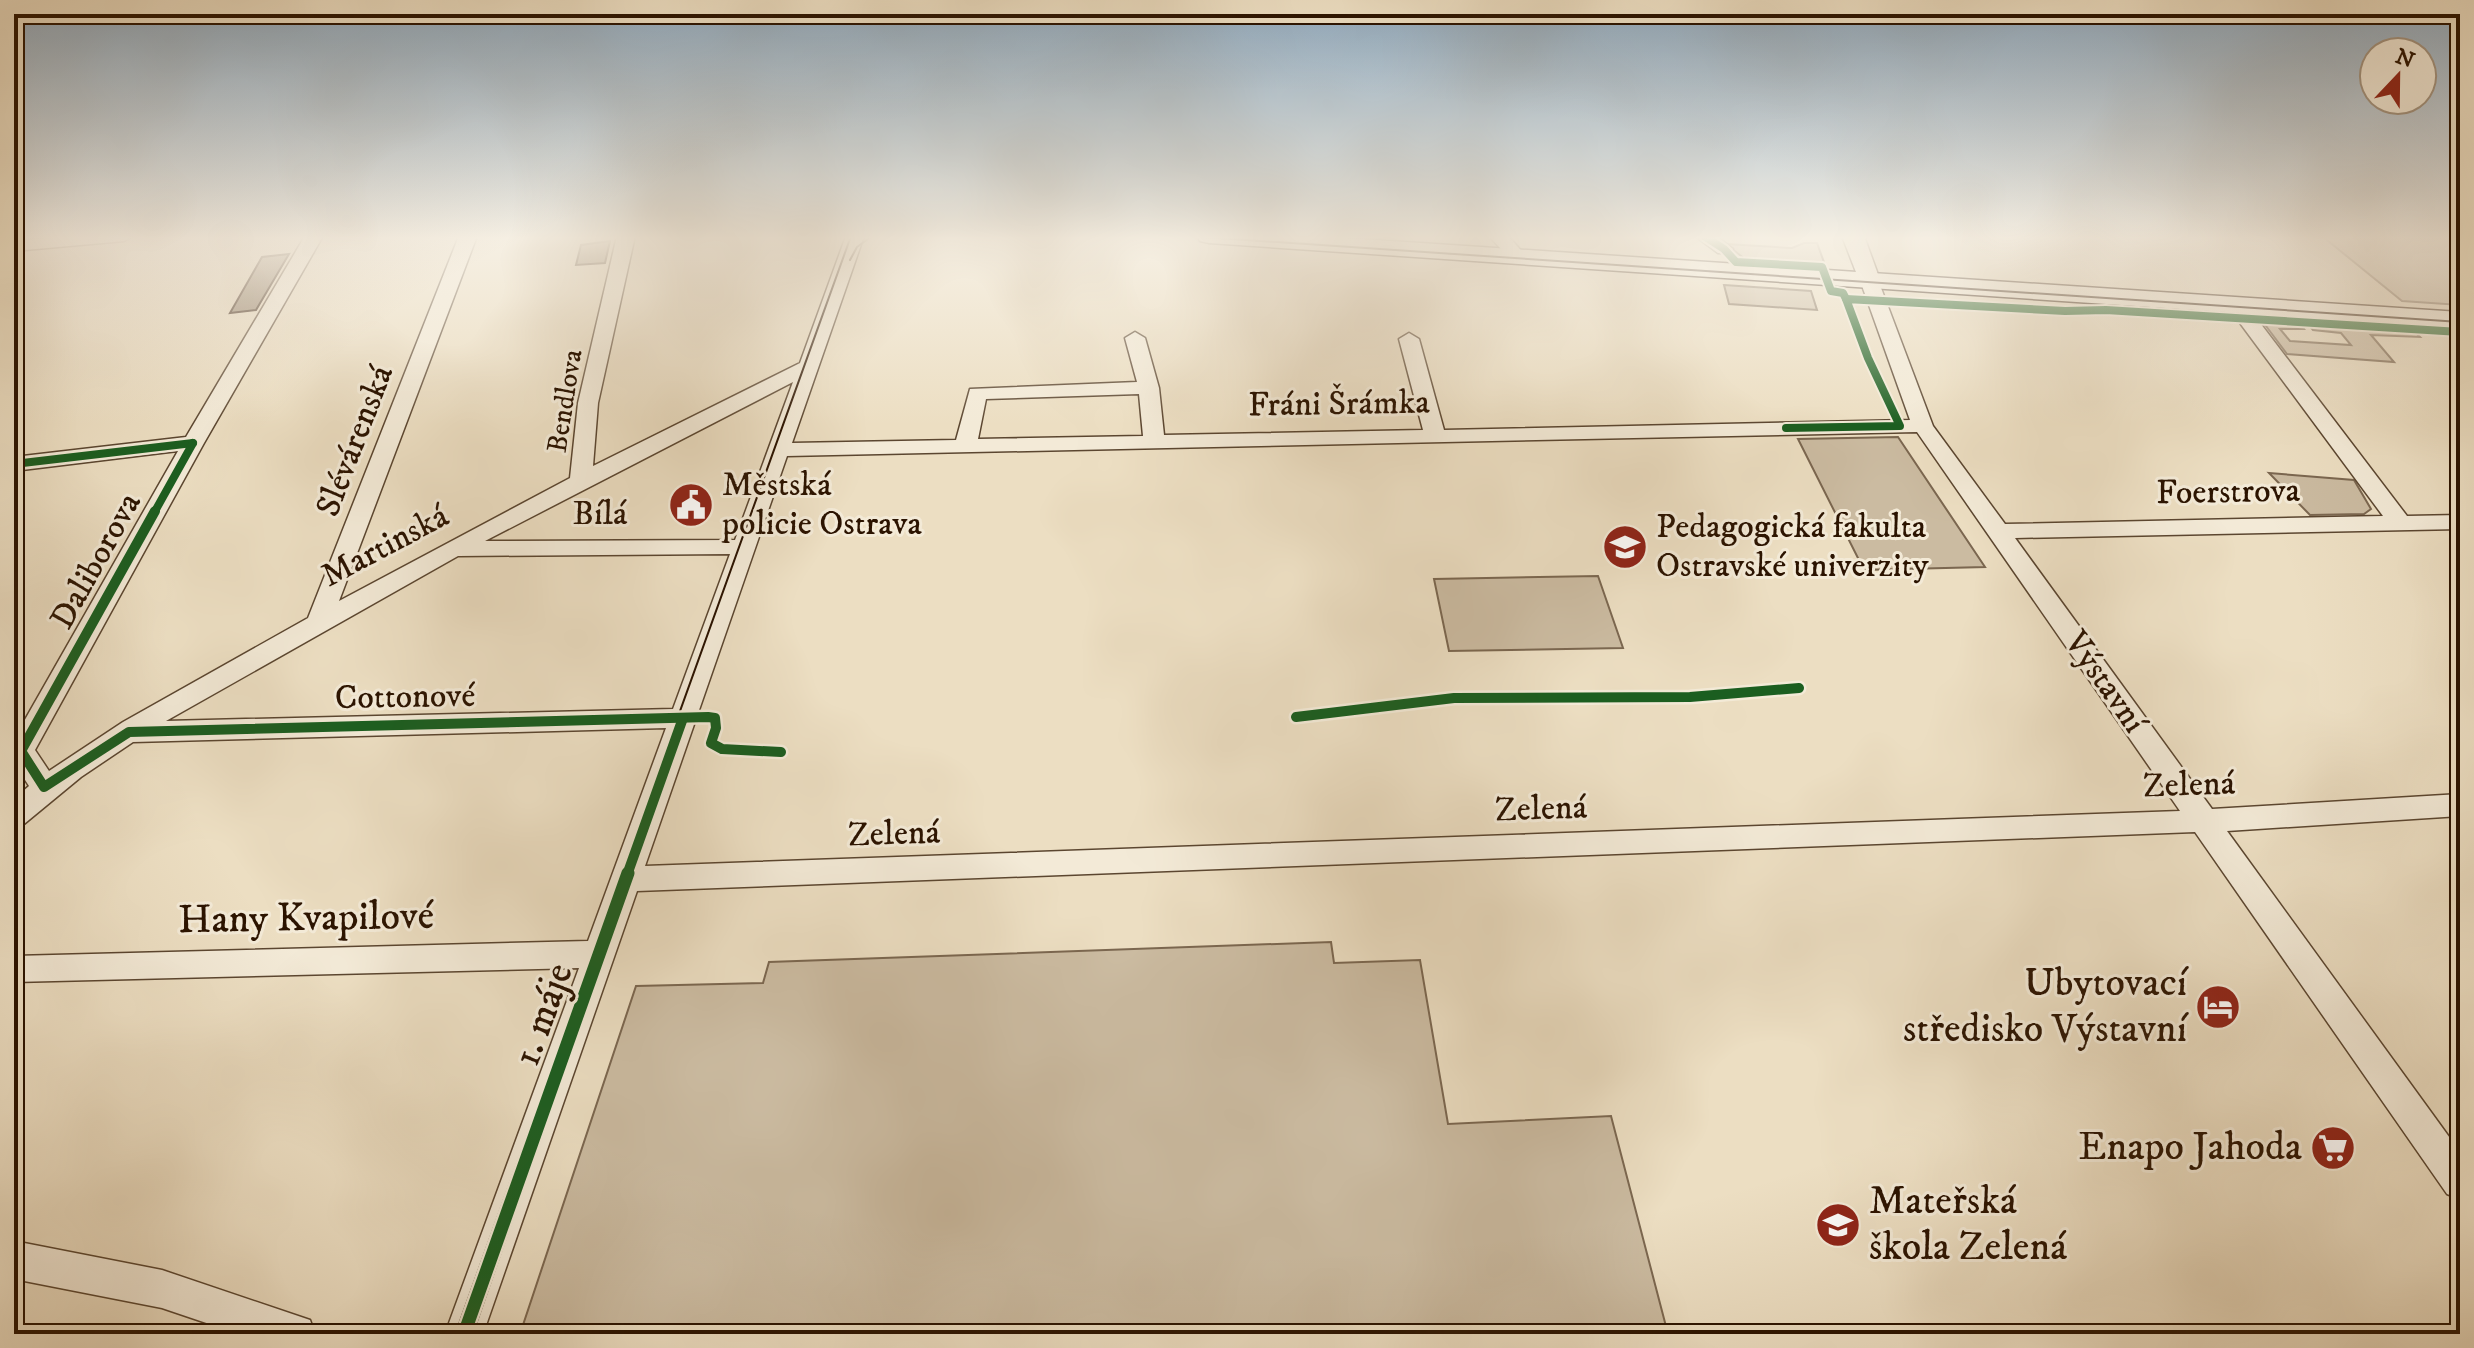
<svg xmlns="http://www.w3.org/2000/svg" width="2474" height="1348" font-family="'IM FELL DW Pica',serif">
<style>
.green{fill:#cbbba1;stroke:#7b6750;stroke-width:2}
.building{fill:#8f7d65;stroke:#2b1300;stroke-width:2}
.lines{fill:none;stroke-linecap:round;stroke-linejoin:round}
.minor-casing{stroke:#5b4630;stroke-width:3}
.tertiary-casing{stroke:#5b4630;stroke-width:3}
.secondary-casing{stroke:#2b1300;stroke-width:3}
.minor{fill:#f3ead7;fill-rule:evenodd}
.tertiary{fill:#f3ead7;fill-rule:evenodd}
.secondary{fill:#f3ead7;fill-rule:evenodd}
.tram-far1{stroke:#2b1300;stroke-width:2}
.tram{stroke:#2b1300;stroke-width:3}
.cycleway-far2-casing{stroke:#f3ead7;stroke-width:12}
.cycleway-far1-casing{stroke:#f3ead7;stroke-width:15}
.cycleway-casing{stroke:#f3ead7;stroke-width:18}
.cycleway-far2{stroke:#1b5e20;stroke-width:8}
.cycleway-far1{stroke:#1b5e20;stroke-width:10}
.cycleway{stroke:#1b5e20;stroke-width:13}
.labels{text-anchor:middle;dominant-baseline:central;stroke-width:6;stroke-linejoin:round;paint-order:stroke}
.far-street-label{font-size:28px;fill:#2b1300;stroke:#f3ead7}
.street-label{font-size:34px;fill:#2b1300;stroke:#f3ead7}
.poi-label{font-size:34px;fill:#2b1300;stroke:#f3ead7;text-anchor:start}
.near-street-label{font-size:40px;fill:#2b1300;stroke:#f3ead7}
.near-poi-label{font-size:40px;fill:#2b1300;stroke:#f3ead7;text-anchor:end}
</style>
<rect width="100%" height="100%" fill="#ecdec2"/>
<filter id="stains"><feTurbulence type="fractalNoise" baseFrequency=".0025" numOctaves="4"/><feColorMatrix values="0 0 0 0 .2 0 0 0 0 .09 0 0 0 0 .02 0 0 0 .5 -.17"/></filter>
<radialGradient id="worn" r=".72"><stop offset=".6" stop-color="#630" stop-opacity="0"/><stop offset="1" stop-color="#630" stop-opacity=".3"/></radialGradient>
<g class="green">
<polygon points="2322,236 2460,236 2460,305 2402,301"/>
<polygon points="1804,243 1817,243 1825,265 1746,260 1726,244 1792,248"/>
<polygon points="1724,285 1811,291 1817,310 1729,304"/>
<polygon points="2263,322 2301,325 2304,329 2280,329 2290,341 2351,345 2341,333 2313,330 2309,325 2416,333 2420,337 2371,335 2394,362 2287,354"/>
<polygon points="1898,437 1985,567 1864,570 1798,439"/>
<polygon points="2269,473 2354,480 2371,509 2364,514 2310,515"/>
<polygon points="1598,576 1623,648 1449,651 1434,579"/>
<polygon points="1331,942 1334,963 1420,960 1448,1124 1611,1116 1668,1334 520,1334 636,986 763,983 769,962"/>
</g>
<g class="building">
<polygon points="610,241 605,263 576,265 581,245"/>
<polygon points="289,254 256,310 230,313 262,257"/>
</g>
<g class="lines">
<g class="minor-casing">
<g id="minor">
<polygon points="67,236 133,236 124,241 14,251 14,241"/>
<path d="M305,236H323L204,443L35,750L49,771L123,722L308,618L459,236H477L339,601L570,478L578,403L617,236H635L598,403L593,466L800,363L846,236H864L792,443L956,440L970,389L1137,382L1125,338L1135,332L1145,338L1159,388L1164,435L1423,430L1399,339L1409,333L1419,339L1444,430L1910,420L1860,280L1869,275L1878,280L1933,426L2005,524L2383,516L2240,323L2250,317L2257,319L2407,516L2460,515V529L2015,538L2212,809L2460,794V816L2227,831L2460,1152V1199L2447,1194L2195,832L637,891L483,1334H445L579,968L14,982V956L588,941L666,728L133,742L81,777L24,824L14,827V799L29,786L14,763V739L178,451L14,471V457L186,437ZM793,382L735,540L485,541ZM1139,394L1143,436L978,439L986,399ZM1917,432L2180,811L645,866L787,456ZM730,554L673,709L166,721L458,556Z"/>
<polygon points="1489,236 1508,236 1527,257 1518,262 1512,261"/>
<polygon points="1695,236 1716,236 1733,249 1730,253 1718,253"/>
<polygon points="14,1241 162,1270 310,1320 315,1334 239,1334 162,1308 14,1279"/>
</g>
</g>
<g class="tertiary-casing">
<polygon id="tertiary" points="1842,236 1864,236 1880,280 1877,285 1861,285"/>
</g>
<g class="secondary-casing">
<polygon id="secondary" points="1197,236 1316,236 2460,312 2460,328 1209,243 1200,241"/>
</g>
<use href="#minor" class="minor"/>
<use href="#tertiary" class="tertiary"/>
<use href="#secondary" class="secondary"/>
<g class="tram-far1">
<polyline points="1188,236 2460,322"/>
<polyline points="850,260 857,247 872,236"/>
<polyline points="621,875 851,236"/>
</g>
<g class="tram">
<polyline points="456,1334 622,873"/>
<polyline points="472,1334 592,990"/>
</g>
<g class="cycleway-far2-casing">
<g id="cycleway-far2">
<polyline points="1704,236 1724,249 1736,262 1822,267 1831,291 1843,293 1846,299"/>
<polyline points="1786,428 1900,426 1868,358 1846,299 2065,311 2106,310 2460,332"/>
<polyline points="14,464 193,443"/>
<polyline points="154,513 193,443"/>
</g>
</g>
<g class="cycleway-far1-casing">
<g id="cycleway-far1">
<polyline points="155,511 21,751 44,787 129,732 708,717 715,718 716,728 711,743 722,749 781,752"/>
<polyline points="1296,717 1454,698 1690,697 1799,688"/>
<polyline points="627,875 683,718"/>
</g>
</g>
<g class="cycleway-casing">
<polyline id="cycleway" points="464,1334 628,873"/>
</g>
<use href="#cycleway-far2" class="cycleway-far2"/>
<use href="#cycleway-far1" class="cycleway-far1"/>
<use href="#cycleway" class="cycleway"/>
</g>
<linearGradient id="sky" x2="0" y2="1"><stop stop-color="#8fa9be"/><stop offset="0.56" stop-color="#f6f0e4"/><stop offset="1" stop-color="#f6f0e4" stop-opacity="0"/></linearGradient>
<rect width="2474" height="425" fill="url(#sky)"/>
<defs>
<g id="civic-disc" transform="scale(2.3)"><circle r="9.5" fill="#8f2418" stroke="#f3ead7"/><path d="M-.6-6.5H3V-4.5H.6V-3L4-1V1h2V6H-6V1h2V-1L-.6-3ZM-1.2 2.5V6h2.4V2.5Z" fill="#fff"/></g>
<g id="university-disc" transform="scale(2.3)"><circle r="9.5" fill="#8f2418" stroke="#f3ead7"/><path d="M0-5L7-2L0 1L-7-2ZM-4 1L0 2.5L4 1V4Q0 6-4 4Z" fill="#fff"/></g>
<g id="hotel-disc" transform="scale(2.3)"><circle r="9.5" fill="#8f2418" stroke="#f3ead7"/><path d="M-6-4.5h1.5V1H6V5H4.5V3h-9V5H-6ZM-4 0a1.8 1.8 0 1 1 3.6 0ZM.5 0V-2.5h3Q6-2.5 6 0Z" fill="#fff"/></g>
<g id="supermarket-disc" transform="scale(2.3)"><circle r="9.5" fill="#8f2418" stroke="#f3ead7"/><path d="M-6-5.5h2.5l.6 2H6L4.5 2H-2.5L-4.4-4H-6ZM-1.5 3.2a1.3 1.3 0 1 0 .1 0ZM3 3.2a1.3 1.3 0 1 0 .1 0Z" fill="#fff"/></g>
<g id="school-disc" transform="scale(2.3)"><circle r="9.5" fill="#8f2418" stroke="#f3ead7"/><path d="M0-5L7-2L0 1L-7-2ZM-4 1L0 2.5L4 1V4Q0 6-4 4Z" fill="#fff"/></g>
</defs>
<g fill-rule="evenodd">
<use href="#civic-disc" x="691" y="505"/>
<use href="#university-disc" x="1625" y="547"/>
<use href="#hotel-disc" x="2218" y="1007"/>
<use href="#supermarket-disc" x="2333" y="1148"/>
<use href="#school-disc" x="1838" y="1225"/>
</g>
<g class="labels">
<g class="far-street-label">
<text transform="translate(565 401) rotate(-81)">Bendlova</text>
</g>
<g class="street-label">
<text transform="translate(1339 404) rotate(-1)">Fráni Šrámka</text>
<text transform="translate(355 441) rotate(-69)">Slévárenská</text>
<text transform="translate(2228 492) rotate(-1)">Foerstrova</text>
<text x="600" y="514">Bílá</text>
<text transform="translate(385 546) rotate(-28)">Martinská</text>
<text transform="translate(96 561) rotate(-61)">Daliborova</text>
<text transform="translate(2105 682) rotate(55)">Výstavní</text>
<text transform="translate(405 697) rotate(-1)">Cottonové</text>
<text transform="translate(2189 785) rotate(-2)">Zelená</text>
<text transform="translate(1541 809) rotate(-2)">Zelená</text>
<text transform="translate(894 834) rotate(-2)">Zelená</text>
</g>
<g class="poi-label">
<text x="722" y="485">Městská<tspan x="722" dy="39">policie Ostrava</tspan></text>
<text x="1656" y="527">Pedagogická fakulta<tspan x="1656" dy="39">Ostravské univerzity</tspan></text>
</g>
<g class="near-street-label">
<text transform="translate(306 919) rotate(-1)">Hany Kvapilové</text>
<text transform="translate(544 1015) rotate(-70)">1. máje</text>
</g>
<g class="near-poi-label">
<text x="2187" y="984">Ubytovací<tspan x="2187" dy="46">středisko Výstavní</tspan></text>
<text x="2302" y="1148">Enapo Jahoda</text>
<text x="1869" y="1202" text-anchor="start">Mateřská<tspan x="1869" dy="46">škola Zelená</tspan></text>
</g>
</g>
<rect width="2474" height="1348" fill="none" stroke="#ecdec2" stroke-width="48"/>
<rect x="16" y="16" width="2442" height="1316" fill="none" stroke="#2b1300" stroke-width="4"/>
<rect x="24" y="24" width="2426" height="1300" fill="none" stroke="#2b1300" stroke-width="2"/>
<g transform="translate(2398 76) rotate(22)"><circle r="38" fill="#f3ead7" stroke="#a39481" stroke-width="2"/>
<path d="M0-6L14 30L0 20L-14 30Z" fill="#8f2418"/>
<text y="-12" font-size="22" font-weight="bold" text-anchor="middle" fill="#2b1300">N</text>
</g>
<rect width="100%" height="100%" filter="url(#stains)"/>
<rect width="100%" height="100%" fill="url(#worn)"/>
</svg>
